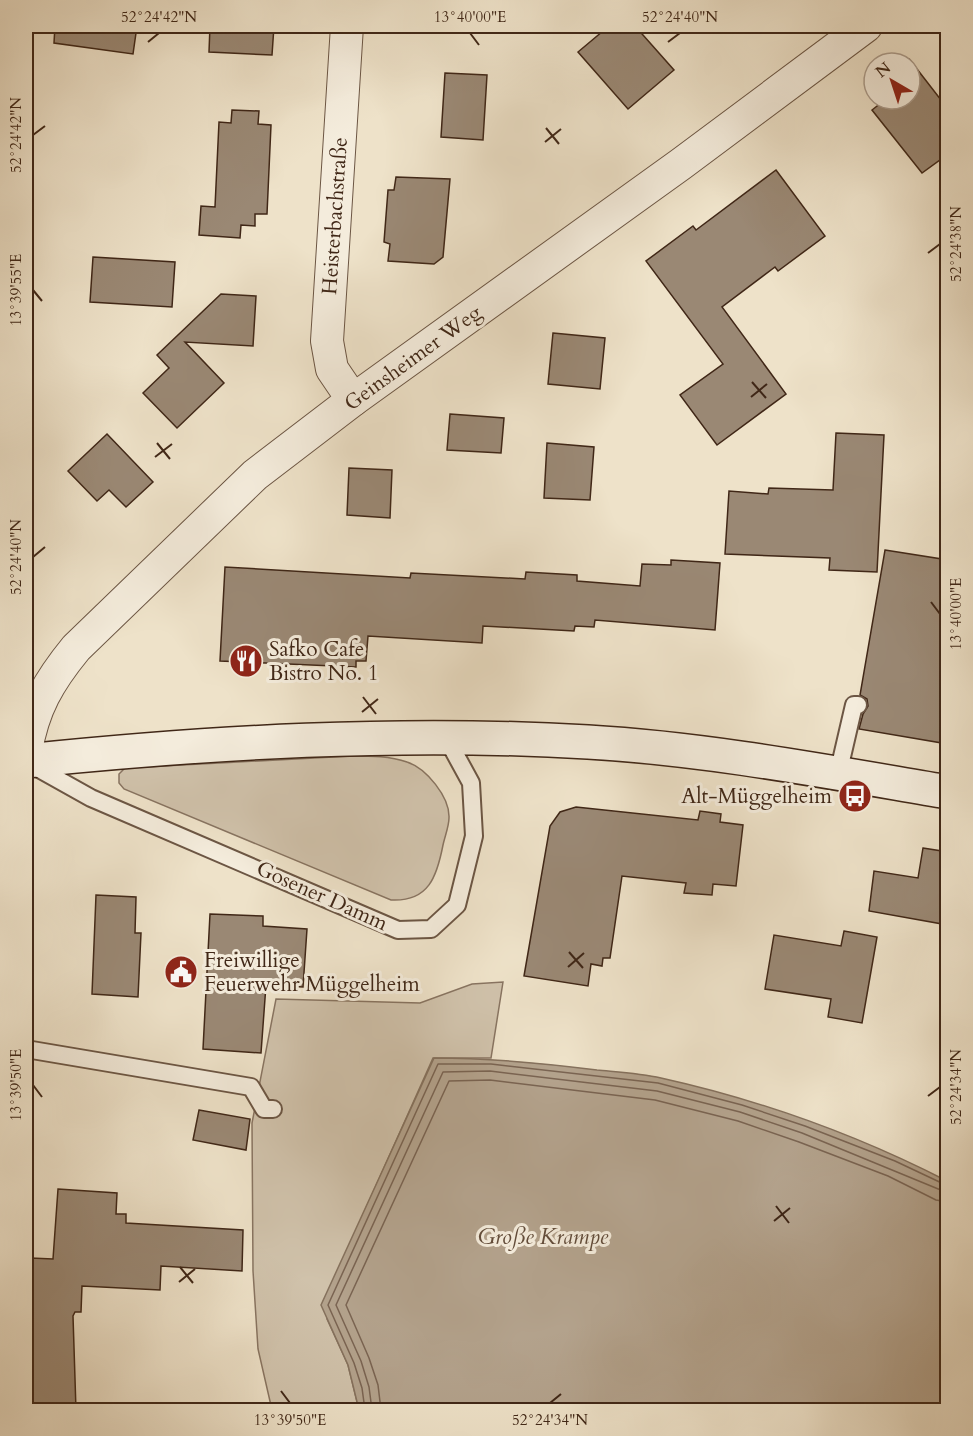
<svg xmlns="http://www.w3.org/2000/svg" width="973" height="1436" font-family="Cardo,serif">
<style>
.green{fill:#d0c2ab;stroke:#887461;stroke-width:1.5}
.water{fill:#b3a28c;stroke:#85715d;stroke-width:1.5}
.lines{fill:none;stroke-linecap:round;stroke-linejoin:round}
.shore{stroke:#7a6452;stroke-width:1.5}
.building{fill:#9a8874;stroke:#402717;stroke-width:1.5}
.lane-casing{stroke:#6c5644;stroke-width:20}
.street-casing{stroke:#6c5644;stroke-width:34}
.secondary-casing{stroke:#402717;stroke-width:36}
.lane{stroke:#f4ecdc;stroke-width:16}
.street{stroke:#f4ecdc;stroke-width:32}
.secondary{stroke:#f4ecdc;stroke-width:33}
.ticks{fill:none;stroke:#402717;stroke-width:2}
.labels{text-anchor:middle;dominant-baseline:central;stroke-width:6;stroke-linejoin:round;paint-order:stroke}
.street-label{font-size:21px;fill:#402717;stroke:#f4ecdc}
.poi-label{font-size:21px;fill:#402717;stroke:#f4ecdc;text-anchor:start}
.water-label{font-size:22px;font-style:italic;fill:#624c3a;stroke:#f4ecdc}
.neatline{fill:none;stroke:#402717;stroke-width:2}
.ticks-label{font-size:15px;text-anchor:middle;fill:#402717}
</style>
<rect width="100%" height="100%" fill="#eee2c9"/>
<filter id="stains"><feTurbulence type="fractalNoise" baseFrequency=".00333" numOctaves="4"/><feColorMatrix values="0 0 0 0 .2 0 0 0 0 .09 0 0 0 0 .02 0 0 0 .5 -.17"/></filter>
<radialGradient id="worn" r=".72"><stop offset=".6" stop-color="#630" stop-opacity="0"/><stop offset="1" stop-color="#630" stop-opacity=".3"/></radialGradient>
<g class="green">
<path d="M352,756C371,756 390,756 407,762C426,768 450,797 449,818C449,826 445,836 443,845C437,876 429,902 391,900L124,789L119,783V774L125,768Z"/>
<polygon points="503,982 491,1058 433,1058 362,1217 327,1319 348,1365 359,1410 272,1410 258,1349 253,1271 252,1123 276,999 420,1003 472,984"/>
</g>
<path class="water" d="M434,1058C489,1058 542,1063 597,1070C618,1072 640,1073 661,1078C760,1100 857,1135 947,1181V1410H359L348,1365L321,1305Z"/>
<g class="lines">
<g class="shore">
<polyline points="365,1410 362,1388 354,1363 328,1305 438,1064 491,1064 658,1083 742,1105 805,1126 895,1161 948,1186"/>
<polyline points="372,1410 369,1387 361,1361 336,1305 443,1072 490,1071 657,1091 740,1112 802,1133 948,1193"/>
<polyline points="381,1410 378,1385 369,1358 346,1305 449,1081 490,1080 655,1100 738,1121 799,1142 888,1176 936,1200 948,1202"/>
</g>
</g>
<g class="building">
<polygon points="55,26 137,26 133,54 54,43"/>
<polygon points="210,26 274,26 272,55 209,52"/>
<polygon points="609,26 635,26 674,70 628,109 578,52"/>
<polygon points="910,60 948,109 948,154 922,173 872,110 886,99 910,99"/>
<polygon points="445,73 487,75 483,140 441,137"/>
<polygon points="232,110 259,111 258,124 271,125 267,214 255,214 255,226 241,225 240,238 199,235 201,206 215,207 219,122 231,123"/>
<polygon points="776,170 825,236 778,271 775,267 722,307 786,394 717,445 680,395 723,364 646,261 693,226 696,230"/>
<polygon points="396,177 450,179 443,257 434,264 388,261 390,244 384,242 388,190 394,190"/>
<polygon points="93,257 175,262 172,307 90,302"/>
<polygon points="221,294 256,296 253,346 185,342 224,383 177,428 143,393 169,368 157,355"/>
<polygon points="553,333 605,338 600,389 548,384"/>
<polygon points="450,414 504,418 501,453 447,450"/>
<polygon points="836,433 884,435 877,572 829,570 830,558 725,554 729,491 768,494 769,488 833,490"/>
<polygon points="107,434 153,482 126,507 109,490 97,501 68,471"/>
<polygon points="547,443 594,447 590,500 544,498"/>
<polygon points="349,468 392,470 390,518 347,515"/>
<polygon points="885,550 948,560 948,744 859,729 863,714 868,706 867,699 860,695"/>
<polygon points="671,560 720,563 715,630 595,620 594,627 575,626 574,631 483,626 482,643 368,636 366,661 356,661 356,667 220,661 225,567 410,578 411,573 525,579 526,572 577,575 577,581 640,586 642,564 671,565"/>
<polygon points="576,807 698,820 700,811 721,814 720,822 743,825 736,886 713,884 712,895 684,893 686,883 622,876 610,958 603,958 602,966 591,964 588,986 524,976 550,826 560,812"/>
<polygon points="923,848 948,852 948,925 869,911 874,871 918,878"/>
<polygon points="96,895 136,897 135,933 141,933 138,997 92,994"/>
<polygon points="210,914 263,916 263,926 307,929 303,987 266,985 261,1053 203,1049"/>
<polygon points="844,931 877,937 862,1023 828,1017 831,999 765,989 774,935 841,946"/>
<polygon points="199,1110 250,1119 246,1150 193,1140"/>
<polygon points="58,1189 117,1193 116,1214 126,1214 126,1223 243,1230 242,1271 161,1266 160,1290 82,1286 81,1312 75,1312 73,1316 76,1410 30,1410 28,1319 31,1258 53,1259"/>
</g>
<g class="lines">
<g class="lane-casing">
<g id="lane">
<polyline points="32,765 91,798 398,930 431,929 457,905 474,836 471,783 447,739"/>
<polyline points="838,774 854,705 858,705"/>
<polyline points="26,1049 251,1087 264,1109 273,1109"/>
</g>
</g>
<g class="street-casing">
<g id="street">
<polyline points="347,26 327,341 332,369 353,400"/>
<path d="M26,751C33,708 49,681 76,648L255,475L353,400L681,164L866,26"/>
</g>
</g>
<g class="secondary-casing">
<path id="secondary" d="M26,761C211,742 401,731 588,742C708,749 829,772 948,792"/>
</g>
<use href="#lane" class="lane"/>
<use href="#street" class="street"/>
<use href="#secondary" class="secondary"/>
</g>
<path class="ticks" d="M470,33L479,45M148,42L159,33M668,42L680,33M546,128L559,144M33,135L45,126M545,142L561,129M928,253L940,244M33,290L42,301M752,382L766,398M751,397L767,384M157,443L170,459M155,457L172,444M33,557L45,547M931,602L940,614M363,697L376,714M362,712L378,699M569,952L583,968M568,967L584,953M33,1085L42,1097M928,1096L940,1087M776,1206L789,1223M774,1221L790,1208M180,1267L193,1283M179,1282L195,1269M281,1391L290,1403M550,1403L561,1394"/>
<defs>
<g id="restaurant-disc" transform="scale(1.725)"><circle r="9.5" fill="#8f2418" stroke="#f4ecdc"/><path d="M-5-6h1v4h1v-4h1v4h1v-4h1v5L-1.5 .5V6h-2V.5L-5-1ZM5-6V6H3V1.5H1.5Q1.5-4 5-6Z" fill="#fff"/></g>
<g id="bus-disc" transform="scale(1.725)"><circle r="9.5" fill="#8f2418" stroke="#f4ecdc"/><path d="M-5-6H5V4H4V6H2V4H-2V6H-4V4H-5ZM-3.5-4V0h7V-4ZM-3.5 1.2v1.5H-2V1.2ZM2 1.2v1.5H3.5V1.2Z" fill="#fff"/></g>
<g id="civic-disc" transform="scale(1.725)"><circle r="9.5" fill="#8f2418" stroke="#f4ecdc"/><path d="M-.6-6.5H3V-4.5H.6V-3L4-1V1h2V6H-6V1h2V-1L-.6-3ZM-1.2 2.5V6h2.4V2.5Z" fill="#fff"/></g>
</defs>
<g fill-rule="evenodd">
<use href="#restaurant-disc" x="246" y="661"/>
<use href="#bus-disc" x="855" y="796"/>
<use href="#civic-disc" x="181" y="972"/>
</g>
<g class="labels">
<g class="street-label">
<text transform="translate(335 216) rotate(-86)">Heisterbachstraße</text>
<text transform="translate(413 358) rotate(-36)">Geinsheimer Weg</text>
<text transform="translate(322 896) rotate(24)">Gosener Damm</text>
</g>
<g class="poi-label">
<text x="269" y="649">Safko Cafe<tspan x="269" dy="24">Bistro No. 1</tspan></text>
<text x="832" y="796" text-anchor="end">Alt-Müggelheim</text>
<text x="204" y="960">Freiwillige<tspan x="204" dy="24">Feuerwehr Müggelheim</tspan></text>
</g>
<g class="water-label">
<text x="543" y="1237">Große Krampe</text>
</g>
</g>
<rect width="973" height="1436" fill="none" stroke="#eee2c9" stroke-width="66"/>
<g transform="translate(892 81) rotate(321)"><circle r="28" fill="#f4ecdc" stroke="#ac9d8d" stroke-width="1.5"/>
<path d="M0-4.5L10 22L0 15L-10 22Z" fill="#8f2418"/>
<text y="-9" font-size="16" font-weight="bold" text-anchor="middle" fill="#402717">N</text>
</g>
<rect x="33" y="33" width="907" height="1370" class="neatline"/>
<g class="ticks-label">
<text x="159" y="22">52°24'42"N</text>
<text x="470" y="22">13°40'00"E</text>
<text x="680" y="22">52°24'40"N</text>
<text transform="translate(16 135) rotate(-90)" y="5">52°24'42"N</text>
<text transform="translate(956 244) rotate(-90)" y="5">52°24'38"N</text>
<text transform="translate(16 290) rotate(-90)" y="5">13°39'55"E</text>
<text transform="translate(16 557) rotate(-90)" y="5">52°24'40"N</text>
<text transform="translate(956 614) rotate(-90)" y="5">13°40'00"E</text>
<text transform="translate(16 1085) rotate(-90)" y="5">13°39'50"E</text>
<text transform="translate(956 1087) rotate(-90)" y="5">52°24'34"N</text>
<text x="290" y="1425">13°39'50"E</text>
<text x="550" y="1425">52°24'34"N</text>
</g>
<rect width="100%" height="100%" filter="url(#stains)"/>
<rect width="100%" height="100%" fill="url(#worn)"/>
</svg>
